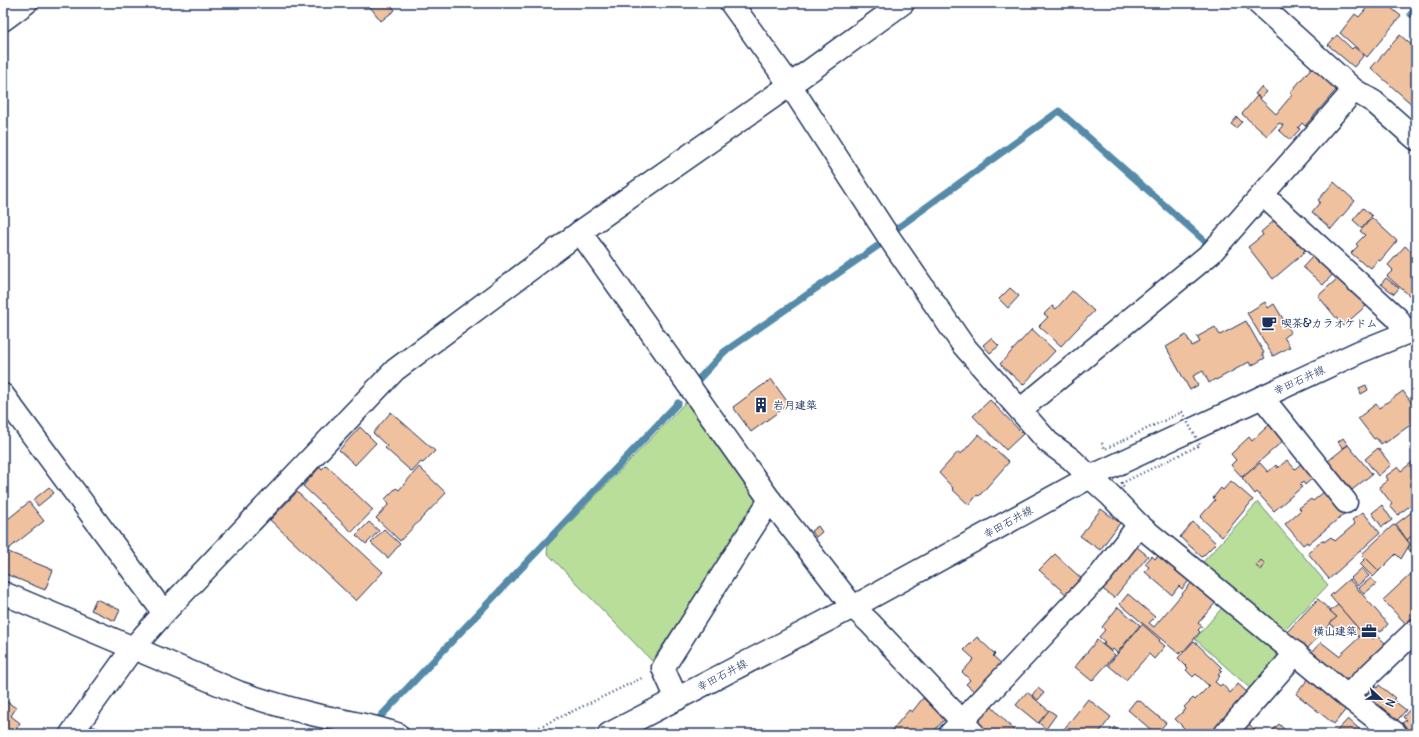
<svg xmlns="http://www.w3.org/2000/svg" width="1419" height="737" font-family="Delius,'Klee One',sans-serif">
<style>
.green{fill:#b8de99;stroke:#6a867c}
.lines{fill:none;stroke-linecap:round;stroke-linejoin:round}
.stream{stroke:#558ba8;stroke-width:7}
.building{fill:#efc19f;stroke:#1b2f5e}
.minor-casing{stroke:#1b2f5e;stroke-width:25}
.tertiary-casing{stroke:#1b2f5e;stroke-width:25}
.secondary-casing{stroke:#1b2f5e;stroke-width:25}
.path{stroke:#1b2f5e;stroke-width:2.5;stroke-dasharray:1 3;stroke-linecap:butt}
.minor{stroke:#fff;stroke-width:22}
.tertiary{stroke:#fff;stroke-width:22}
.secondary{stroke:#fff;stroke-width:22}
.path-bridge{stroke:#1b2f5e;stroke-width:2.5;stroke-dasharray:1 3;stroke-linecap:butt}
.labels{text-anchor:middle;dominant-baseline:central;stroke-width:3;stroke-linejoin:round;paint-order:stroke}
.poi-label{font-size:11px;font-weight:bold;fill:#1b2f5e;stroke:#fff;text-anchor:start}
.street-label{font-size:11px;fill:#1b2f5e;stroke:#fff}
</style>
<rect width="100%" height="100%" fill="#fff"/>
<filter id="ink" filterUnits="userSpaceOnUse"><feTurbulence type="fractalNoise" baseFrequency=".025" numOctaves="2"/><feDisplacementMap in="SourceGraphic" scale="8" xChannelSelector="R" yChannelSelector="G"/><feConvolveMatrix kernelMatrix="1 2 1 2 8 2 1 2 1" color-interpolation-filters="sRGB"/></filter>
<g filter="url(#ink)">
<g class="green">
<polygon points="688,400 760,500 652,661 547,553 548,545"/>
<polygon points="1258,502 1328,585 1283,632 1202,563"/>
<polygon points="1227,602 1284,651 1254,692 1195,639"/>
</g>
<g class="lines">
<g class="stream">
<polyline points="1411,14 1416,8"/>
<polyline points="896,229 1059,111 1207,243"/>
<polyline points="696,382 724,352 882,243"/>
<polyline points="381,716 678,403"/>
<polyline points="92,729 105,734"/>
</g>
</g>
<g class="building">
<polygon points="362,3 389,3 395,10 381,21 367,3 364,5"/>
<polygon points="1371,3 1385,3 1401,16 1367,57 1340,33 1355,14 1359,17"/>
<polygon points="1337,35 1352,49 1354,47 1364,55 1354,67 1328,45"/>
<polygon points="1400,35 1416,49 1416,108 1371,68"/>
<polygon points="1312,67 1337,89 1305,126 1302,123 1298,128 1300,129 1290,140 1279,130 1283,125 1279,123 1267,136 1242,114 1257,96 1276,114 1292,95 1290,93"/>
<polygon points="1261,87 1267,92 1261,98 1255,94"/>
<polygon points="1237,117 1242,122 1236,128 1231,124"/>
<polygon points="1334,182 1355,201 1331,229 1312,212 1320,202 1318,200"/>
<polygon points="1363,208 1372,216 1362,228 1353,220"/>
<polygon points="1372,218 1397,241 1380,261 1378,260 1371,268 1367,265 1366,266 1351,253 1358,246 1356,244 1365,235 1360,231"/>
<polygon points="1275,220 1297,244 1300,241 1306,249 1303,252 1304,253 1273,279 1248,247 1263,235 1261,232"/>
<polygon points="1405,246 1416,256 1416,289 1410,296 1387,276 1393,270 1388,265"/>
<polygon points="1315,254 1335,272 1323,285 1303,267"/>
<polygon points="1338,278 1351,293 1354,290 1367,305 1343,326 1318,296"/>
<polygon points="1386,278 1399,288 1394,294 1381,284"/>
<polygon points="1010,288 1019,296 1008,308 999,299"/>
<polygon points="1072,291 1094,311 1061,346 1039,326 1048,317 1044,314 1052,306 1056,309"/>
<polygon points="1265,302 1268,308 1274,304 1291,332 1284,337 1290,347 1273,356 1247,313"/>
<polygon points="1246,321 1264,353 1262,354 1265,358 1251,366 1249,362 1216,380 1215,379 1209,383 1203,371 1193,376 1198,385 1190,390 1166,347 1186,335 1192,346 1200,342 1197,337 1215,327 1220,335"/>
<polygon points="1032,329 1055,351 1023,385 1000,364"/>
<polygon points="991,338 999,346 990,353 983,345"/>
<polygon points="771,379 789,404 751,432 733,407"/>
<polygon points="1366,385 1368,390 1361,394 1359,388"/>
<polygon points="1403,391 1416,409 1416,421 1385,443 1385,441 1381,444 1376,438 1374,439 1358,418 1376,404 1379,408"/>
<polygon points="990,400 1023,434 1006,450 973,416"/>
<polygon points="391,412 435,451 423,463 421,462 412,472 385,448 387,446 373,433"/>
<polygon points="1271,423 1285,439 1242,477 1231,465 1236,460 1231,454 1249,437 1252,441"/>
<polygon points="360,427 376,443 355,465 339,450"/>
<polygon points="979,434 1009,462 979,496 977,495 969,505 952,489 953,488 939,473 958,452 961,454"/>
<polygon points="1343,438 1348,445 1343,448 1338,442"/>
<polygon points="1348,445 1372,474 1352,490 1328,461"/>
<polygon points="1378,448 1391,465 1378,476 1365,459"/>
<polygon points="1416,459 1416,501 1398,515 1390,506 1392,504 1379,487 1388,480 1386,476 1398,467 1401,471"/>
<polygon points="1287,460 1295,469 1304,461 1316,475 1305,485 1303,482 1300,485 1302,487 1274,511 1257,492 1255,494 1242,478 1260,463 1268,472 1276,465 1278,468"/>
<polygon points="326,465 373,510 352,532 303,486 320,467 322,469"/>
<polygon points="419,467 446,493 400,541 376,518 389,504 384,500 396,488 399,490"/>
<polygon points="1231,481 1253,500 1222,537 1200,517 1215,500 1213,498 1221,488 1223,490"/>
<polygon points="49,487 54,493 38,506 33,500"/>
<polygon points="1325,491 1344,514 1308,544 1307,542 1303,545 1285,524 1301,510 1299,508 1311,499 1313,501"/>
<polygon points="297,492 383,572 356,601 270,520"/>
<polygon points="29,502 44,521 6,551 53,570 45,590 3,573 3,523"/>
<polygon points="1382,505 1392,520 1382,527 1372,513"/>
<polygon points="1101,509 1120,523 1100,550 1080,536"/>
<polygon points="1413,511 1416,515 1416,532 1407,540 1396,524"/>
<polygon points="1363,512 1380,533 1329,579 1308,553 1323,540 1324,542 1331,537 1335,541 1355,524 1352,520"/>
<polygon points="369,522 379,531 366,544 356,535"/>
<polygon points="1193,522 1216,543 1202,557 1180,537"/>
<polygon points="1395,525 1410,544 1401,559 1396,554 1379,571 1362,554 1392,526"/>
<polygon points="818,526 822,532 816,537 811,531"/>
<polygon points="384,529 400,544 388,558 371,543"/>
<polygon points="1416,532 1416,559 1408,548 1410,544 1407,540"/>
<polygon points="1132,543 1148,556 1114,598 1099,586"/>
<polygon points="1162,552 1193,576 1182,589 1179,586 1172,595 1145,572 1149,567 1145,564 1152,556 1155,559"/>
<polygon points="1055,554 1084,581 1069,597 1039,570"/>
<polygon points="1366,558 1379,571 1373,577 1360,564"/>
<polygon points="1261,560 1265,564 1261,570 1256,566"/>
<polygon points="1362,568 1369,576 1357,586 1351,578"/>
<polygon points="1412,573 1414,575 1416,573 1416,621 1409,627 1383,600"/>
<polygon points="1371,578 1376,584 1364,594 1359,588"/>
<polygon points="1349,579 1388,624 1381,632 1378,630 1371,637 1373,639 1377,635 1386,644 1350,682 1344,683 1311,653 1321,642 1339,656 1363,634 1330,596"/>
<polygon points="1193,581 1217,601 1198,623 1202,626 1198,630 1200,632 1183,652 1182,651 1179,654 1120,604 1128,594 1155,617 1149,623 1154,627"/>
<polygon points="96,599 120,610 115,621 91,610"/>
<polygon points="1318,599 1337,617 1305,651 1286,633"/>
<polygon points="1338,605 1363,634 1359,637 1353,630 1346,636 1339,627 1336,630 1330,623 1337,617 1330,611"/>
<polygon points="1118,607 1140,625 1117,653 1113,649 1111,651 1103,644 1105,642 1099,637 1105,630 1102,627"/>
<polygon points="1142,624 1160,640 1159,641 1165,646 1154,659 1149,654 1126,680 1108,665"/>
<polygon points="977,637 995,654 993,656 1003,665 976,693 966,684 970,680 962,672 974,659 964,650"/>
<polygon points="1097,640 1115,655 1092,681 1075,667"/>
<polygon points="1194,641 1222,668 1220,669 1222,671 1218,675 1220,676 1215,682 1220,686 1222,684 1230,693 1238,684 1249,694 1212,734 1190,734 1175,719 1186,709 1184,707 1193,698 1195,700 1209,686 1196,674 1193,677 1186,670 1188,668 1178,658"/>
<polygon points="1309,678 1347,708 1334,724 1296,694"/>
<polygon points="1379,685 1395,698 1393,700 1406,710 1394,724 1363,699 1374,686 1377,688"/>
<polygon points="1038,688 1044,693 1038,700 1032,695"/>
<polygon points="1027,692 1049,711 1038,723 1016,705"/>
<polygon points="923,698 945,719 931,734 896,734 892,730 909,710 912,712"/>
<polygon points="3,699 16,708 11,716 20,723 13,734 3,734"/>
<polygon points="1088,699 1111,717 1098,734 1071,734 1064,729"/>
<polygon points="1136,700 1139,702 1140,701 1166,723 1156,734 1128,710"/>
<polygon points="1416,703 1416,734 1411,734 1400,725 1406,720 1403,717"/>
<polygon points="989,704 1018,734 987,734 973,719"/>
<polygon points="1049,710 1056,715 1046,729 1039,723"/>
<polygon points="1348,719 1365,734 1334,734"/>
<polygon points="1249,724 1259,734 1240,734"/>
<polygon points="1279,724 1289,734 1269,734"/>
<polygon points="1114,727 1121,733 1120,734 1107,734"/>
</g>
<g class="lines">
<g class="minor-casing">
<g id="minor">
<polyline points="731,3 790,85 890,239 963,345 1048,442 1071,459 1090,477 1111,496 1139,525 1347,696 1396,734"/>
<polyline points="1258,3 1354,90 1374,102 1416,139"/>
<polyline points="3,20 26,3"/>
<polyline points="1263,195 1397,318 1406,333"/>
<polyline points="580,232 770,500 853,607 870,623 974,734"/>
<polyline points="3,395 164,613"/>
<polyline points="1262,397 1346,502"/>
<polyline points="1020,410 1211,253 1354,90"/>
<polyline points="1347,696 1416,630"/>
<polyline points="677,699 663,668 770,500"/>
<polyline points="71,734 133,648 164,613 395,370 580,232 790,85 903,3"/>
<polyline points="950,734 1101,574 1139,525"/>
<polyline points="1225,734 1296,653"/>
</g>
</g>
<g class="tertiary-casing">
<path id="tertiary" d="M3,593L240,693C265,701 290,709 316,715C343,721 370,725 397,734"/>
</g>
<g class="secondary-casing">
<polyline id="secondary" points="609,734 853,607 1090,477 1359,352 1416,329"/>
</g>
<polyline class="path" points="525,734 642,678"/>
<use href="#minor" class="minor"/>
<use href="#tertiary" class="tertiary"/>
<use href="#secondary" class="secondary"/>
<polyline class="path-bridge" points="1102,443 1105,449 1182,412 1200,445 1122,483 1124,489"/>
</g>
</g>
<defs>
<g id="cafe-bare" transform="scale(1.2)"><path d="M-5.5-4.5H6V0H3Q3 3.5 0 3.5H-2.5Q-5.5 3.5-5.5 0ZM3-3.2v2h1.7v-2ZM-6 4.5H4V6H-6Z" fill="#1b2f5e" stroke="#fff" stroke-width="2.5" paint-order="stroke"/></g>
<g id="building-bare" transform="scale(1.2)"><path d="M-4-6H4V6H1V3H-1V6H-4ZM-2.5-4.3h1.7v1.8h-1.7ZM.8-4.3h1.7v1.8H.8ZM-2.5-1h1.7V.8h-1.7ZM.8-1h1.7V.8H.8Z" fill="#1b2f5e" stroke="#fff" stroke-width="2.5" paint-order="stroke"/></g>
<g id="office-bare" transform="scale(1.2)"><path d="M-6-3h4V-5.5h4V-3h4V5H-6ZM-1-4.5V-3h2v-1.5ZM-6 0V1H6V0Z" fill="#1b2f5e" stroke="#fff" stroke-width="2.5" paint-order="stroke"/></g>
</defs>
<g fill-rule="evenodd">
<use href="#cafe-bare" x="1269" y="323"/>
<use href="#building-bare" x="761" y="405"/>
<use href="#office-bare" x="1369" y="631"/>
</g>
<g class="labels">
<g class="poi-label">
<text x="1281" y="323">喫茶&amp;カラオケドム</text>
<text x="773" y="405">岩月建築</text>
<text x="1357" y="631" text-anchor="end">横山建築</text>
</g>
<g class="street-label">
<text transform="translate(1299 380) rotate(-25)">幸田石井線</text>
<text transform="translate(1008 522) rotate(-29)">幸田石井線</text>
<text transform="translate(722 675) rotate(-28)">幸田石井線</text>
</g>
</g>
<rect width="1419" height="737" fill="none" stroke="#fff" stroke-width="16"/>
<rect x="8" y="8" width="1403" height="721" fill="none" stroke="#1b2f5e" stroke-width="1.5" filter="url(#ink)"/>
<g transform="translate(1381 699) rotate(112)" stroke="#ffffff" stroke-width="3" paint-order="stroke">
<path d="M0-3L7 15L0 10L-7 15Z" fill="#1b2f5e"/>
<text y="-6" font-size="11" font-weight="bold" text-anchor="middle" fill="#1b2f5e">N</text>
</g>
</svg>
